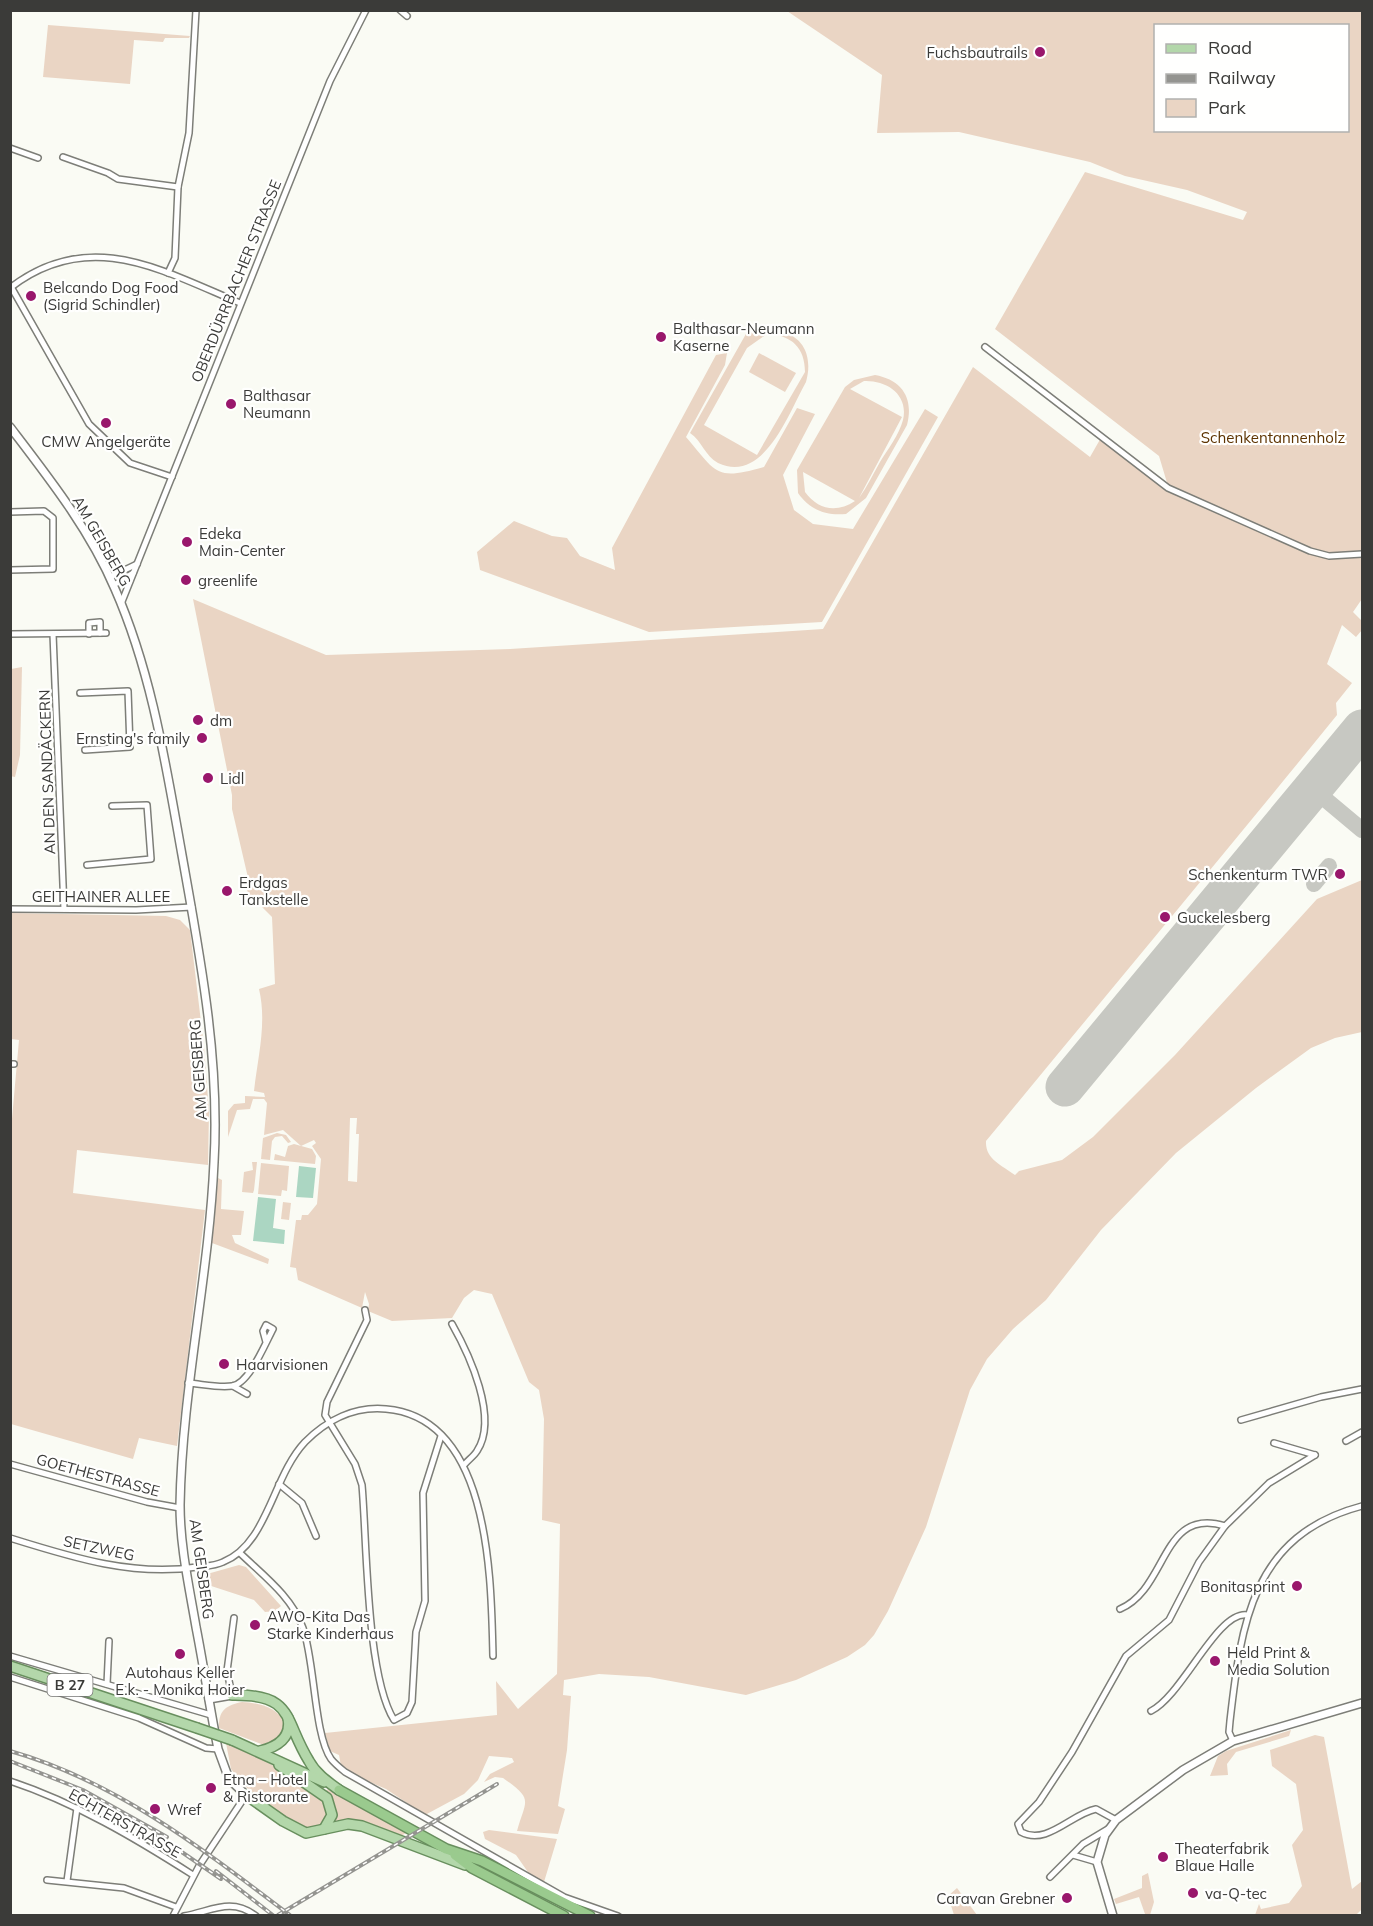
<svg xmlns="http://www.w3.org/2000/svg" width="1373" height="1926" font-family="Mulish,sans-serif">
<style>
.green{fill:#ead5c4;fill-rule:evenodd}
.water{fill:#abd6c2}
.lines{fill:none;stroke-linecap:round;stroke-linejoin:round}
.taxiway{stroke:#c7c8c2;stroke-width:16}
.runway{stroke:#c7c8c2;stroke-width:39}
.minor-casing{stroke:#7d7e78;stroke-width:8}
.tertiary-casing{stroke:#7d7e78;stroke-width:10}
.primary-casing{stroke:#688f5e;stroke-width:12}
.trunk-casing{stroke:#688f5e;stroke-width:12}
.minor{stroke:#fff;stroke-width:5}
.tertiary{stroke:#fff;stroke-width:7}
.primary{stroke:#b3d7aa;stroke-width:9}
.trunk{stroke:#9aca8e;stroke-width:9}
.rail-casing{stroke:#949490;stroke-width:4}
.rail{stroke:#fffffe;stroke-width:1.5;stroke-dasharray:4.5;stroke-linecap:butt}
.primary-bridge-casing{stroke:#688f5e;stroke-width:12;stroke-linecap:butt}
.primary-bridge{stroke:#b3d7aa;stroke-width:9}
.poi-dot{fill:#99176c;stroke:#fffffe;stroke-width:2}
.labels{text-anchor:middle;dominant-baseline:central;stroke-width:4.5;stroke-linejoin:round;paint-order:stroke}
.shield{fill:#fffffe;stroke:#767674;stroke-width:1.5}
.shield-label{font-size:14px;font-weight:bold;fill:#3b3b39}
.poi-label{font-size:15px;fill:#3b3b39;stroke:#fffffe;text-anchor:start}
.street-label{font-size:15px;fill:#3b3b39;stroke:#fffffe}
.park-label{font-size:15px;fill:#5d3300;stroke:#fffffe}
</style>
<rect width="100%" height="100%" fill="#fafbf4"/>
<g class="green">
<path d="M787,11H1362V599L1353,612L1362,621V630L1356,637L1342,625L1327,664L1352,683L1336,703L1337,715C1221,858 1103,999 986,1141C985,1159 1001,1165 1015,1175L1019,1171L1062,1160L1093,1137L1175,1055L1317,899L1362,880V1032L1335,1038L1311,1048L1256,1088L1176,1153L1101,1230L1046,1300L1013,1329L987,1359L970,1390L926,1527L888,1611L874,1635L865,1645L847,1657L796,1680L746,1695L649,1677L599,1674L564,1680L563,1695L571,1696L567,1750L558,1806L565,1809L558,1834L517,1831C526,1799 534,1800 503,1778L495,1777L484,1782L490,1774L514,1762L512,1758L489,1756L478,1780L464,1794L425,1815L386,1789L351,1774L341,1766L339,1755L330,1751L325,1733L497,1715L496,1681L518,1709L557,1674L560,1524L542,1520L544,1419L539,1390L529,1382L492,1294L474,1290L464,1298L452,1318L392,1321L368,1311L369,1304L365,1292L362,1308L298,1280L296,1268L290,1267L296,1220H301L302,1215H308L317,1204L321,1159L312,1146L316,1143L314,1140L301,1146L283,1130L264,1135L267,1103L264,1099H253L250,1109L237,1110L228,1137V1111L234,1104L245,1103V1096L265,1097L264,1093L254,1091C258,1056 267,1023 259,989L275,984L272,917L248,893L245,883L249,882L232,809V795L193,599L326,655L510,649L823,629L973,367L1090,457L1102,436L1168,486L1159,456L995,329L1085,172L1243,220L1247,212L1187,190L1125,176L1090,162L959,132L877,133L882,75ZM1156,26H1348V130H1156ZM350,1118H357L356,1134H359L357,1182L348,1181Z"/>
<polygon points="48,25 190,36 189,38 165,38 163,42 134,40 130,84 43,77"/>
<path d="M751,325C763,331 771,328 783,332C807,339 812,361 806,382C789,412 764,485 718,463C705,456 702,441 690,433ZM767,334C792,335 805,348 805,372L757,455L704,425L747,348Z"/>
<path d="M727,353L725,365L686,437C717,473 715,481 764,467L797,408L815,414L783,475L794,510L813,524L853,529L925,409L938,417L822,622L649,632L480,570L477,552L514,521L552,536L567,538L580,556L615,570L612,548L716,355Z"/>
<polygon points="759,353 796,373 785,392 749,372"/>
<path d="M875,375C902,380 914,398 907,425L866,498L846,514C826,516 810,510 798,493L797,470L845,387L854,380ZM864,381C886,380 909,394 903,420C899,435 888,449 880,462C873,474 867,487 859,498L902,417L850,389ZM803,472L855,501C837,513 818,510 805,492Z"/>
<polygon points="22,667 20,755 15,777 10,776 11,669"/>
<polygon points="10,913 166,916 180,920 190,930 204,1047 209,1112 208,1165 77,1150 73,1193 205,1210 177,1446 139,1438 133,1459 11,1424 10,1141 19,1040 11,1039"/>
<polygon points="277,1133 286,1135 291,1142 288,1143 282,1136 275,1137 272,1141 270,1160 261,1159 263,1138"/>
<polygon points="294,1144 312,1149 316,1156 315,1164 274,1160 275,1154 285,1157 288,1146"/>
<polygon points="252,1162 257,1162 254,1190 253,1193 242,1192 244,1172 253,1170"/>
<polygon points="261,1163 289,1166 287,1191 282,1190 281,1196 258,1194"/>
<polygon points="218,1178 222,1180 221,1209 244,1211 241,1235 232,1235 235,1243 269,1259 268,1264 212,1243"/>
<polygon points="283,1202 291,1203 289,1220 281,1219"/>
<polygon points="239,1565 246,1567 281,1606 275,1611 265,1612 254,1600 199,1582 200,1576"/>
<path d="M242,1702C260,1703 276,1707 286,1723C283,1734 276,1744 264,1745L219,1728C218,1711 226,1705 242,1702Z"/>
<polygon points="1291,1730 1289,1736 1236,1752 1227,1764 1228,1775 1210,1776 1218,1756 1226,1751"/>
<polygon points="1315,1735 1324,1737 1352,1889 1362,1881 1362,1909 1356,1915 1255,1915 1259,1904 1261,1909 1289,1903 1302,1886 1292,1845 1303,1830 1296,1784 1272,1766 1270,1750"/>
<path d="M226,1743C245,1750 314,1785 324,1800C326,1804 327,1810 328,1814L324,1825L312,1830L299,1827L247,1788L231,1769Z"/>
<polygon points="328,1789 408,1832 399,1837 333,1824 334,1804 325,1792"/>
<polygon points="489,1830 557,1839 544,1882 530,1875 516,1855 485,1839 483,1832"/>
<polygon points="1148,1873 1154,1902 1150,1915 1141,1915 1145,1914 1139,1897 1116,1904 1114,1899 1142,1888 1142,1876"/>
<polygon points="957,1888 977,1915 954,1915 948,1896"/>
</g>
<g class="water">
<polygon points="299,1166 316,1168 313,1198 296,1197"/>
<polygon points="258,1197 276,1199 273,1228 285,1230 284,1244 253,1241"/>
</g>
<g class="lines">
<g class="taxiway">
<polyline points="1313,789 1362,830"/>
<polyline points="1314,884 1329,866"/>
</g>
<polyline class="runway" points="1065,1087 1362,729"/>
<g class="minor-casing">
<g id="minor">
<polyline points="400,10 407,16"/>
<polyline points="10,148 38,158"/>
<polyline points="63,157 108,173 118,179 178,187"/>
<polyline points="168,273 175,258 178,187 189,133 196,10"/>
<polyline points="10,285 89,424 130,463 172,477"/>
<path d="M10,288C89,227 161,270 240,303"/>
<polyline points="985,347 1168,488 1310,551 1329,556 1362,554"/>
<polyline points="10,512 44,511 53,518 53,569 10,570"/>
<polyline points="110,577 137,564"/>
<polyline points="114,585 133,573"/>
<polyline points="121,604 330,81 366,10"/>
<polyline points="10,634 106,633"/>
<polyline points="53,634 64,909"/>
<polyline points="89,634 89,623 100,622 100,633"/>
<polyline points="80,693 128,691 130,747 85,750"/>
<polyline points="87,865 151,859 147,805 112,806"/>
<polyline points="10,909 136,910 192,907"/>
<polyline points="10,1064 14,1064"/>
<path d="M365,1310L367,1320L327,1402L325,1415L355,1464L362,1485C367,1541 366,1675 394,1720L407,1713L412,1702L416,1632L425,1601L423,1493L441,1436"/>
<path d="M452,1324C469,1354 499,1418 477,1451C474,1456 468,1460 464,1465"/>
<path d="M188,1383C202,1384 218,1388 232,1386C249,1384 265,1344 273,1329L266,1325L263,1331L266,1342"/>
<polyline points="233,1386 247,1394"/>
<polyline points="1241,1420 1321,1397 1362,1389"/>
<polyline points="1346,1441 1362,1432"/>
<polyline points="1274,1443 1315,1455"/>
<polyline points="10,1464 147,1502 180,1508"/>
<polyline points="279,1484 302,1503 316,1536"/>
<path d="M10,1538C71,1557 133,1577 197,1567C205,1566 215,1566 223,1562C268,1544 272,1477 305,1442C327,1420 355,1406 386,1409C491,1418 491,1579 493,1656"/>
<path d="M241,1554C264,1576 292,1597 303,1628C315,1662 314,1735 331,1759C335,1764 340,1768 345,1772L564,1897L618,1916"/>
<path d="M1120,1609C1168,1589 1161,1506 1225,1526"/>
<polyline points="10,1656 211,1715"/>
<polyline points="10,1677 139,1718 206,1748 218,1749"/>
<polyline points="107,1684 109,1641"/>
<polyline points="232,1695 227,1671 234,1618"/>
<path d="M1151,1711C1183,1695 1217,1611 1247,1615"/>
<path d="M1233,1741L1229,1732L1230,1721C1241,1624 1252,1535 1362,1506"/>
<path d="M10,1781C76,1803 135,1838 193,1875"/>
<path d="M1116,1820L1096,1809C1071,1814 1047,1846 1021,1832L1018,1824L1039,1802L1072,1752L1126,1656L1169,1620L1199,1562L1225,1526L1269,1483L1315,1455"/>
<polyline points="1073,1855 1097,1862"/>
<polyline points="1050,1877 1083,1844 1108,1829"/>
<polyline points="47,1880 124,1888 176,1907"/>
<polyline points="67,1881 77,1808"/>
<polyline points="173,1916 199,1866 246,1795"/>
<path d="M184,1916C212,1911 231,1897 256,1916"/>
</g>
</g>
<g class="tertiary-casing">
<g id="tertiary">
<path d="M10,427C49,478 90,530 115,589C152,673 166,766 182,855C200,956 220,1059 214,1162C209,1277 182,1389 180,1505C180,1546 189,1586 196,1627C204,1668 210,1709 218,1749L229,1779L246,1795"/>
<polyline points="209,1699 232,1695"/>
<polyline points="1113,1916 1097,1862 1105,1835 1116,1820 1183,1770 1233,1741 1362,1703"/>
</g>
</g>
<g class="primary-casing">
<g id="primary">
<polyline points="10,1666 197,1728"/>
<path d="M232,1695C295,1694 283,1719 309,1761C316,1774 328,1782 339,1790"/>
<polyline points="232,1740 324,1782"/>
<path d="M260,1751C277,1747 292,1738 288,1718"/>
<polyline points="279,1765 327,1798 332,1815 324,1829"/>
<polyline points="246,1795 283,1821 306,1833 348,1824 362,1826 465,1865"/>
</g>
</g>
<g class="trunk-casing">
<g id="trunk">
<polyline points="339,1790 446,1849 482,1861 590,1916"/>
<polyline points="455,1855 472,1868 564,1916"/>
</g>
</g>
<use href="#minor" class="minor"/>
<use href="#tertiary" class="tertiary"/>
<use href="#primary" class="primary"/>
<use href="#trunk" class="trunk"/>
<g class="rail-casing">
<g id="rail">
<path d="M10,1751C116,1781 204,1850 291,1916"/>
<polyline points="10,1761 83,1790 167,1837"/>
<polyline points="157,1835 221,1879"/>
<polyline points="216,1871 274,1916"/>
<polyline points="278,1915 497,1784"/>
</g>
</g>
<use href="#rail" class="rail"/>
<g class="primary-bridge-casing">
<polyline id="primary-bridge" points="197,1728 232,1740"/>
</g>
<use href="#primary-bridge" class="primary-bridge"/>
</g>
<g class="poi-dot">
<circle cx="1040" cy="52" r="6"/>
<circle cx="31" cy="296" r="6"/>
<circle cx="661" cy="337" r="6"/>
<circle cx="231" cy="404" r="6"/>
<circle cx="106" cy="423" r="6"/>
<circle cx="187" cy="542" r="6"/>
<circle cx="186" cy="580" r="6"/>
<circle cx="198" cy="720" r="6"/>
<circle cx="202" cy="738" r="6"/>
<circle cx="208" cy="778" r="6"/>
<circle cx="1340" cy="874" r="6"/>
<circle cx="227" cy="891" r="6"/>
<circle cx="1165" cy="917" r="6"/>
<circle cx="224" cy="1364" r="6"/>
<circle cx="1297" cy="1586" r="6"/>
<circle cx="255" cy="1625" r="6"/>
<circle cx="180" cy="1654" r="6"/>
<circle cx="1215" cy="1661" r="6"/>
<circle cx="211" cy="1788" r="6"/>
<circle cx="155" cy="1809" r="6"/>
<circle cx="1163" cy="1857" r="6"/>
<circle cx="1193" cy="1893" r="6"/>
<circle cx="1067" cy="1898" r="6"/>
</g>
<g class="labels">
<rect class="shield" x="47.5" y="1674" width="45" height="22" rx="4.5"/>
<g class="shield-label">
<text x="70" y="1685">B 27</text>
</g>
<g class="poi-label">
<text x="1028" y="52" text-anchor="end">Fuchsbautrails</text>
<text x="43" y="287">Belcando Dog Food<tspan x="43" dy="17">(Sigrid Schindler)</tspan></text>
<text x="673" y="328">Balthasar-Neumann<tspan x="673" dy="17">Kaserne</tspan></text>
<text x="243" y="395">Balthasar<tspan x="243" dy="17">Neumann</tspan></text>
<text x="106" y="441" text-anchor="middle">CMW Angelgeräte</text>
<text x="199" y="533">Edeka<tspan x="199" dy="17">Main-Center</tspan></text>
<text x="198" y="580">greenlife</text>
<text x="210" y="720">dm</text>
<text x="190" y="738" text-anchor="end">Ernsting's family</text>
<text x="220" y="778">Lidl</text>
<text x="1328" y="874" text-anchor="end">Schenkenturm TWR</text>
<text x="239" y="882">Erdgas<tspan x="239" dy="17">Tankstelle</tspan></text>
<text x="1177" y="917">Guckelesberg</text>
<text x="236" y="1364">Haarvisionen</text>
<text x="1285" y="1586" text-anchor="end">Bonitasprint</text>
<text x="267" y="1616">AWO-Kita Das<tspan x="267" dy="17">Starke Kinderhaus</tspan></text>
<text x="1227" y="1652">Held Print &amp;<tspan x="1227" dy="17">Media Solution</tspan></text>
<text x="180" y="1672" text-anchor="middle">Autohaus Keller<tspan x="180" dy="17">E.k. - Monika Hoier</tspan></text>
<text x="223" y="1779">Etna – Hotel<tspan x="223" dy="17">&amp; Ristorante</tspan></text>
<text x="167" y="1809">Wref</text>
<text x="1175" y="1848">Theaterfabrik<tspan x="1175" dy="17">Blaue Halle</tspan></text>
<text x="1205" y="1893">va-Q-tec</text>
<text x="1055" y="1898" text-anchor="end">Caravan Grebner</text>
</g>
<g class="street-label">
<text transform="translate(236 281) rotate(-68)">OBERDÜRRBACHER STRASSE</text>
<text transform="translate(102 541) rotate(60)">AM GEISBERG</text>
<text transform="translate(47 772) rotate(-92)">AN DEN SANDÄCKERN</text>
<text x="101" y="896">GEITHAINER ALLEE</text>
<text transform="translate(198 1070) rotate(-94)">AM GEISBERG</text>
<text transform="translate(98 1475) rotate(15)">GOETHESTRASSE</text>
<text transform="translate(99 1548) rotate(12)">SETZWEG</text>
<text transform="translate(202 1569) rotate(82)">AM GEISBERG</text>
<text transform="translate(125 1823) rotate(29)">ECHTERSTRASSE</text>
</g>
<g class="park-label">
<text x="1273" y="437">Schenkentannenholz</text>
</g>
</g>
<rect width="1373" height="1926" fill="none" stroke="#3b3b39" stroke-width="24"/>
<rect x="1154" y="24" width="195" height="108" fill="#fffffe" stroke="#b1b1af" stroke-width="1.5"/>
<rect x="1166" y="44" width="30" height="9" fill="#b3d7aa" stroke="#b1b1af" stroke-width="1.5"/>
<text x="1208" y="54" font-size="18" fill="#3b3b39">Road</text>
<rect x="1166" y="74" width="30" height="9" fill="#949490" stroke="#b1b1af" stroke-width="1.5"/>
<text x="1208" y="84" font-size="18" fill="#3b3b39">Railway</text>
<rect x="1166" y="99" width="30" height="18" fill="#ead5c4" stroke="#b1b1af" stroke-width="1.5"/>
<text x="1208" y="114" font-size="18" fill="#3b3b39">Park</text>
</svg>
